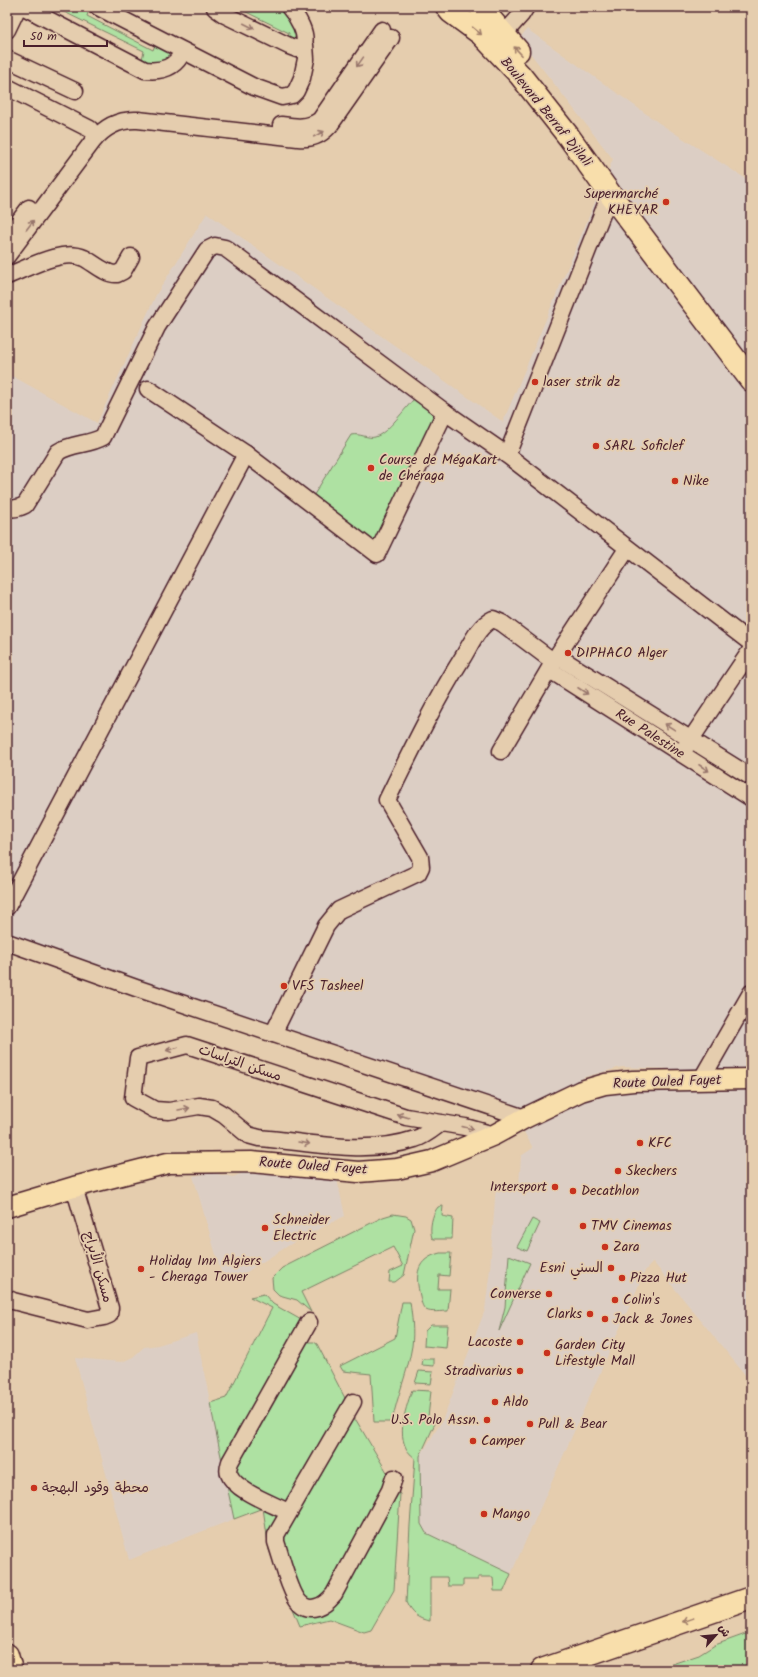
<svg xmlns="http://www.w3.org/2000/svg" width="758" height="1677" font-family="Kalam,'Playpen Sans Arabic',sans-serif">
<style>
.built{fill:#dccec4}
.green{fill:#aee1a2;stroke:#7c8066}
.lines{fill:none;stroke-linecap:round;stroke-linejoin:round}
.minor-casing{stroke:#4a1f2b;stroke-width:19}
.major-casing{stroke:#4a1f2b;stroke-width:23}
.highway-casing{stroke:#4a1f2b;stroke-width:25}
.minor{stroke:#e5cdae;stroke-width:16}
.major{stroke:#f8deab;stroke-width:20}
.highway{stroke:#f8deab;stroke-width:22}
.oneway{stroke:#98766c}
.oneway2{stroke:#a17e6b}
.poi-dot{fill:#c8321e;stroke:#e5cdae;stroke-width:1.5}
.labels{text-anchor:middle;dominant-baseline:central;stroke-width:3.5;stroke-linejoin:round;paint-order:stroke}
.street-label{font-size:14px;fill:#4a1f2b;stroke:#e5cdae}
.poi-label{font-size:14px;fill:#4a1f2b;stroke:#e5cdae;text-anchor:start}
</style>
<rect width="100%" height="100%" fill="#e5cdae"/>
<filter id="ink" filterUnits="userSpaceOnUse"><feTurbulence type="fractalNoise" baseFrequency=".025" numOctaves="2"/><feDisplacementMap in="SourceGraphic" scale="8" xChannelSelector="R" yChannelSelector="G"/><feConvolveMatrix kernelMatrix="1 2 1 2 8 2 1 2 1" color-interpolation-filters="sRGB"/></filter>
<g filter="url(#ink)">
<g class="built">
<polygon points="527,29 659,123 751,182 751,1070 723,1071 621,1067 585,1077 507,1118 7,940 7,376 14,377 97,423 156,295 207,213 503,422 613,159 519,39"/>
<polygon points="751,1089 751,1382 653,1262 645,1271 511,1574 426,1533 421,1524 420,1456 442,1421 485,1310 490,1269 496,1184 519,1185 521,1156 533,1148 524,1132 575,1102 615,1090"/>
<polygon points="211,1173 233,1177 243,1173 337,1179 345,1216 299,1239 234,1280 221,1272 193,1176"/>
<polygon points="196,1333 234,1519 129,1560 75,1358 122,1362 133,1357 144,1347 158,1345"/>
</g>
<g class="green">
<polygon points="54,7 83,7 89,10 87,16 153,50 155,45 169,51 169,58 160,62 152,62 152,64 142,59 144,51"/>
<path d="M228,7H276C287,14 296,27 297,40L296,41L288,39L289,33L236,7L233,13L226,9Z"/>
<path d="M415,398L439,414L375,544L312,498L351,435C360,433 368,439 375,437C388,433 405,408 415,398Z"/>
<path d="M443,1206L442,1216L453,1218L452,1239H434L432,1238C429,1229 432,1214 438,1207Z"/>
<polygon points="393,1214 406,1216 411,1219 414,1229 404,1275 395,1282 389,1282 390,1272 403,1266 393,1247 301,1292 311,1312 297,1300 279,1295 273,1289 272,1278 282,1268 383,1217"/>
<polygon points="532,1219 540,1223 527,1251 517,1247"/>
<path d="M440,1253H451L449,1276L439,1275L438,1289H450L448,1311C442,1311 431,1313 426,1310C422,1307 421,1301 420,1296C415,1275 416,1259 440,1253Z"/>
<polygon points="509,1255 530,1263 499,1331 505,1307"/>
<polygon points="264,1294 273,1304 303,1321 223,1466 210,1403 226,1398 272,1308 250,1297"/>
<path d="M402,1302H410C412,1317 414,1331 412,1346C408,1372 397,1396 392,1422H374L371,1374L343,1371L340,1366L395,1338Z"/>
<polygon points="431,1325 448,1325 446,1348 424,1346 425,1331"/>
<polygon points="306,1342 314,1342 317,1344 346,1400 288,1508 240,1483 234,1464"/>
<polygon points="423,1359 434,1359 434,1366 422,1365"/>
<polygon points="419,1371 433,1372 431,1384 415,1383"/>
<path d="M412,1390L431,1391L428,1417L437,1419L420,1456L421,1524L426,1533L511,1574L504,1591H494L493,1577H478V1580H463V1586H448L447,1577H430V1621C418,1619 411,1614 406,1602L410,1525L415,1458C393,1443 405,1411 412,1390Z"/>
<polygon points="354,1420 356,1420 391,1479 330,1591 311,1602 301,1596 281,1539 348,1422"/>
<polygon points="227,1486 279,1514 294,1604 339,1602 344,1593 341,1591 396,1489 400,1494 394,1590 371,1630 364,1632 329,1619 300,1626 269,1550 263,1508 234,1519"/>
<polygon points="751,1632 751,1670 654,1670 699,1655 715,1645"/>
</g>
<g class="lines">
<g class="minor-casing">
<g id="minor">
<path d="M24,7L145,70C163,72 176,67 183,51"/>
<polyline points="98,7 254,87 282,97 292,95 296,91 302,78 306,59 305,45"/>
<path d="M215,8L225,15L289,46L297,49L303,47C309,35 297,16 289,7"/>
<polyline points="7,30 18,7"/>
<polyline points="503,35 521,15 526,7"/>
<polyline points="7,59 75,91"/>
<polyline points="7,87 90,129"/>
<path d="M281,125C296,127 307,129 320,120L382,30"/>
<polyline points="7,237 29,208"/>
<path d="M7,256L93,141C105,126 119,119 138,120L298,138C312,139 320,136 330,125L391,38"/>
<path d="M7,276C28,268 62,248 84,258C94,263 106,275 117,274L123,271L131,257"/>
<polyline points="148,389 246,454 377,554 445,412"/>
<polyline points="507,455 610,194"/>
<path d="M7,507C13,510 19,508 25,505L58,452C72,443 89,445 103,437L157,327L207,250L215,246L225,248L445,412L507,455L751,643"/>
<polyline points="557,656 751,777"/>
<polyline points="550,670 751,798"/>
<polyline points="685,748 751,650"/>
<polyline points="501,751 557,656 627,549"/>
<polyline points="7,907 246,454"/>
<polyline points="7,942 136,988 525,1118"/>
<path d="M273,1034L326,926L339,910L418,873L421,867L420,857L387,800C411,751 434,703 463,657C471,644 478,626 493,619L502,623L554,662"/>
<polyline points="701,1080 751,993"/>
<path d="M441,1123C433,1129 425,1136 415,1139C364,1156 311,1142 259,1138L248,1135L224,1115L212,1108L199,1106L169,1111L155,1110L133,1098L138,1058L187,1045L406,1117L465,1127L494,1135"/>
<polyline points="7,1298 13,1301 88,1320 104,1317 109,1315 110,1308 74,1187"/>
<path d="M353,1402L276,1535V1542C281,1556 290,1594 300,1603C305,1608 310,1609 317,1607C324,1605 329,1600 334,1594L390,1490L394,1478"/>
<path d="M288,1512C273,1504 235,1491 229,1474C227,1470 229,1466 230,1462L309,1322"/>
</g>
</g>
<g class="major-casing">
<polyline id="major" points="7,1207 74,1187 168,1163 251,1162 358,1172 397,1169 432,1161 494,1135 525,1118 581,1091 605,1084 633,1081 751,1079"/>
</g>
<g class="highway-casing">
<g id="highway">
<polyline points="447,7 451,12 481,34 520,75 569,137 610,194 751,380"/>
<polyline points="480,7 518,51"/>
<polyline points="7,1655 11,1670"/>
<polyline points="542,1670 751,1598"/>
</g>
</g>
<use href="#minor" class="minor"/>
<use href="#major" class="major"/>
<use href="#highway" class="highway"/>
</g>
<defs><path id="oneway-shaft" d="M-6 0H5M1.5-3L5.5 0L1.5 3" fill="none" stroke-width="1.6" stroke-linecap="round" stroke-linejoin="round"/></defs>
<g class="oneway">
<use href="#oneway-shaft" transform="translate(249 26) rotate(27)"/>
<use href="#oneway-shaft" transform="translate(360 62) rotate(125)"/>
<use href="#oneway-shaft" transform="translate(319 134) rotate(-28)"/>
<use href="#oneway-shaft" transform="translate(30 225) rotate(-53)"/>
<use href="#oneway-shaft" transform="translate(583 691) rotate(33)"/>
<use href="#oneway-shaft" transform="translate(670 727) rotate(-148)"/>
<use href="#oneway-shaft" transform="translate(704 768) rotate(33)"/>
<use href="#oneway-shaft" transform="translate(172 1049) rotate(165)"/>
<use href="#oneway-shaft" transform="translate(184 1109) rotate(-10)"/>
<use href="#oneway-shaft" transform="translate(403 1116) rotate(-164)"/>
<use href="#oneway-shaft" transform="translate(468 1128) rotate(14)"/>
<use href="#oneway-shaft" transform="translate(304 1143) rotate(9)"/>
</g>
<g class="oneway2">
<use href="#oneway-shaft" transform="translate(477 31) rotate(40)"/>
<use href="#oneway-shaft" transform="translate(518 51) rotate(-133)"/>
<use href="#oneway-shaft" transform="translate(688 1620) rotate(161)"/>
</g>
</g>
<g class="poi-dot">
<circle cx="666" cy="202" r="4"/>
<circle cx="535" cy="382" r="4"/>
<circle cx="596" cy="446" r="4"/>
<circle cx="371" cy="468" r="4"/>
<circle cx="675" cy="481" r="4"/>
<circle cx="568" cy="653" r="4"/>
<circle cx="284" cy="986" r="4"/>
<circle cx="640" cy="1143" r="4"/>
<circle cx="618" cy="1171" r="4"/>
<circle cx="555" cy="1187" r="4"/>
<circle cx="573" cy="1191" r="4"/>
<circle cx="583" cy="1226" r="4"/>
<circle cx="265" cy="1228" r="4"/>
<circle cx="605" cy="1247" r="4"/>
<circle cx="611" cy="1268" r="4"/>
<circle cx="141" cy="1269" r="4"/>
<circle cx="622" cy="1278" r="4"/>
<circle cx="549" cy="1294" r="4"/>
<circle cx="615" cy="1300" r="4"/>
<circle cx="590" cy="1314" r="4"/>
<circle cx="605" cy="1319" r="4"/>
<circle cx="520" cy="1342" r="4"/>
<circle cx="547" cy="1353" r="4"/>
<circle cx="520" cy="1371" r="4"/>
<circle cx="495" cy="1402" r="4"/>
<circle cx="487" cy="1420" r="4"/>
<circle cx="530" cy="1424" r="4"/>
<circle cx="473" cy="1441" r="4"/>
<circle cx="34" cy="1488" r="4"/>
<circle cx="484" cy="1514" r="4"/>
</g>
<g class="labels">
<g class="street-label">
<text transform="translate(546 112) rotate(51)">Boulevard Berraf Djilali</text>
<text transform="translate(650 734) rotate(33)">Rue Palestine</text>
<text transform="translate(240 1063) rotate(19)">مسكن التراسات</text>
<text transform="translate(667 1082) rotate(-2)">Route Ouled Fayet</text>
<text transform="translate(313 1166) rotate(4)">Route Ouled Fayet</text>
<text transform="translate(98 1267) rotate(74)">مسكن الأبراج</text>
</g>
<g class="poi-label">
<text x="658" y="194" text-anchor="end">Supermarché<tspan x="658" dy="16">KHEYAR</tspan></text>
<text x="543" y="382">laser strik dz</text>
<text x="604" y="446">SARL Soficlef</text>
<text x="379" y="460">Course de MégaKart<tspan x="379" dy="16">de Chéraga</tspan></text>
<text x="683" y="481">Nike</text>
<text x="576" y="653">DIPHACO Alger</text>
<text x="292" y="986">VFS Tasheel</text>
<text x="648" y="1143">KFC</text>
<text x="626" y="1171">Skechers</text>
<text x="547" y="1187" text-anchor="end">Intersport</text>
<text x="581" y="1191">Decathlon</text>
<text x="273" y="1220">Schneider<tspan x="273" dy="16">Electric</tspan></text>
<text x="591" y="1226">TMV Cinemas</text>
<text x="613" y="1247">Zara</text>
<text x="149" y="1261">Holiday Inn Algiers<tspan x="149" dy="16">- Cheraga Tower</tspan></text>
<text x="603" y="1268" text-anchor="end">Esni السني</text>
<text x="630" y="1278">Pizza Hut</text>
<text x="541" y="1294" text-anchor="end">Converse</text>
<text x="623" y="1300">Colin's</text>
<text x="582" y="1314" text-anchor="end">Clarks</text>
<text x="613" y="1319">Jack &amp; Jones</text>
<text x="512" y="1342" text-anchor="end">Lacoste</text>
<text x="555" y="1345">Garden City<tspan x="555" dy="16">Lifestyle Mall</tspan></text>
<text x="512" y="1371" text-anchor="end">Stradivarius</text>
<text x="503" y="1402">Aldo</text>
<text x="479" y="1420" text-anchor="end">U.S. Polo Assn.</text>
<text x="538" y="1424">Pull &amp; Bear</text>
<text x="481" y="1441">Camper</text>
<text x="42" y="1488">محطة وقود البهجة</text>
<text x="492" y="1514">Mango</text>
</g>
</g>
<rect width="758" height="1677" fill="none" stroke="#e5cdae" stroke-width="24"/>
<rect x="12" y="12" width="734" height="1653" fill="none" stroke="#4a1f2b" stroke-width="1.5" filter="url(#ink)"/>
<g transform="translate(716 1635) rotate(63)" stroke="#e5cdae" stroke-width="3" paint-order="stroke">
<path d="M0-3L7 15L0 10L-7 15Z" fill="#4a1f2b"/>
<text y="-6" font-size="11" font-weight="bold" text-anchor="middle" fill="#4a1f2b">ش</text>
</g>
<path d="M24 40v6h83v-6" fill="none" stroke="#4a1f2b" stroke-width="2"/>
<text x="30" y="40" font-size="12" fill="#4a1f2b" stroke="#e5cdae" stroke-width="3" paint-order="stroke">50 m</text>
</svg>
